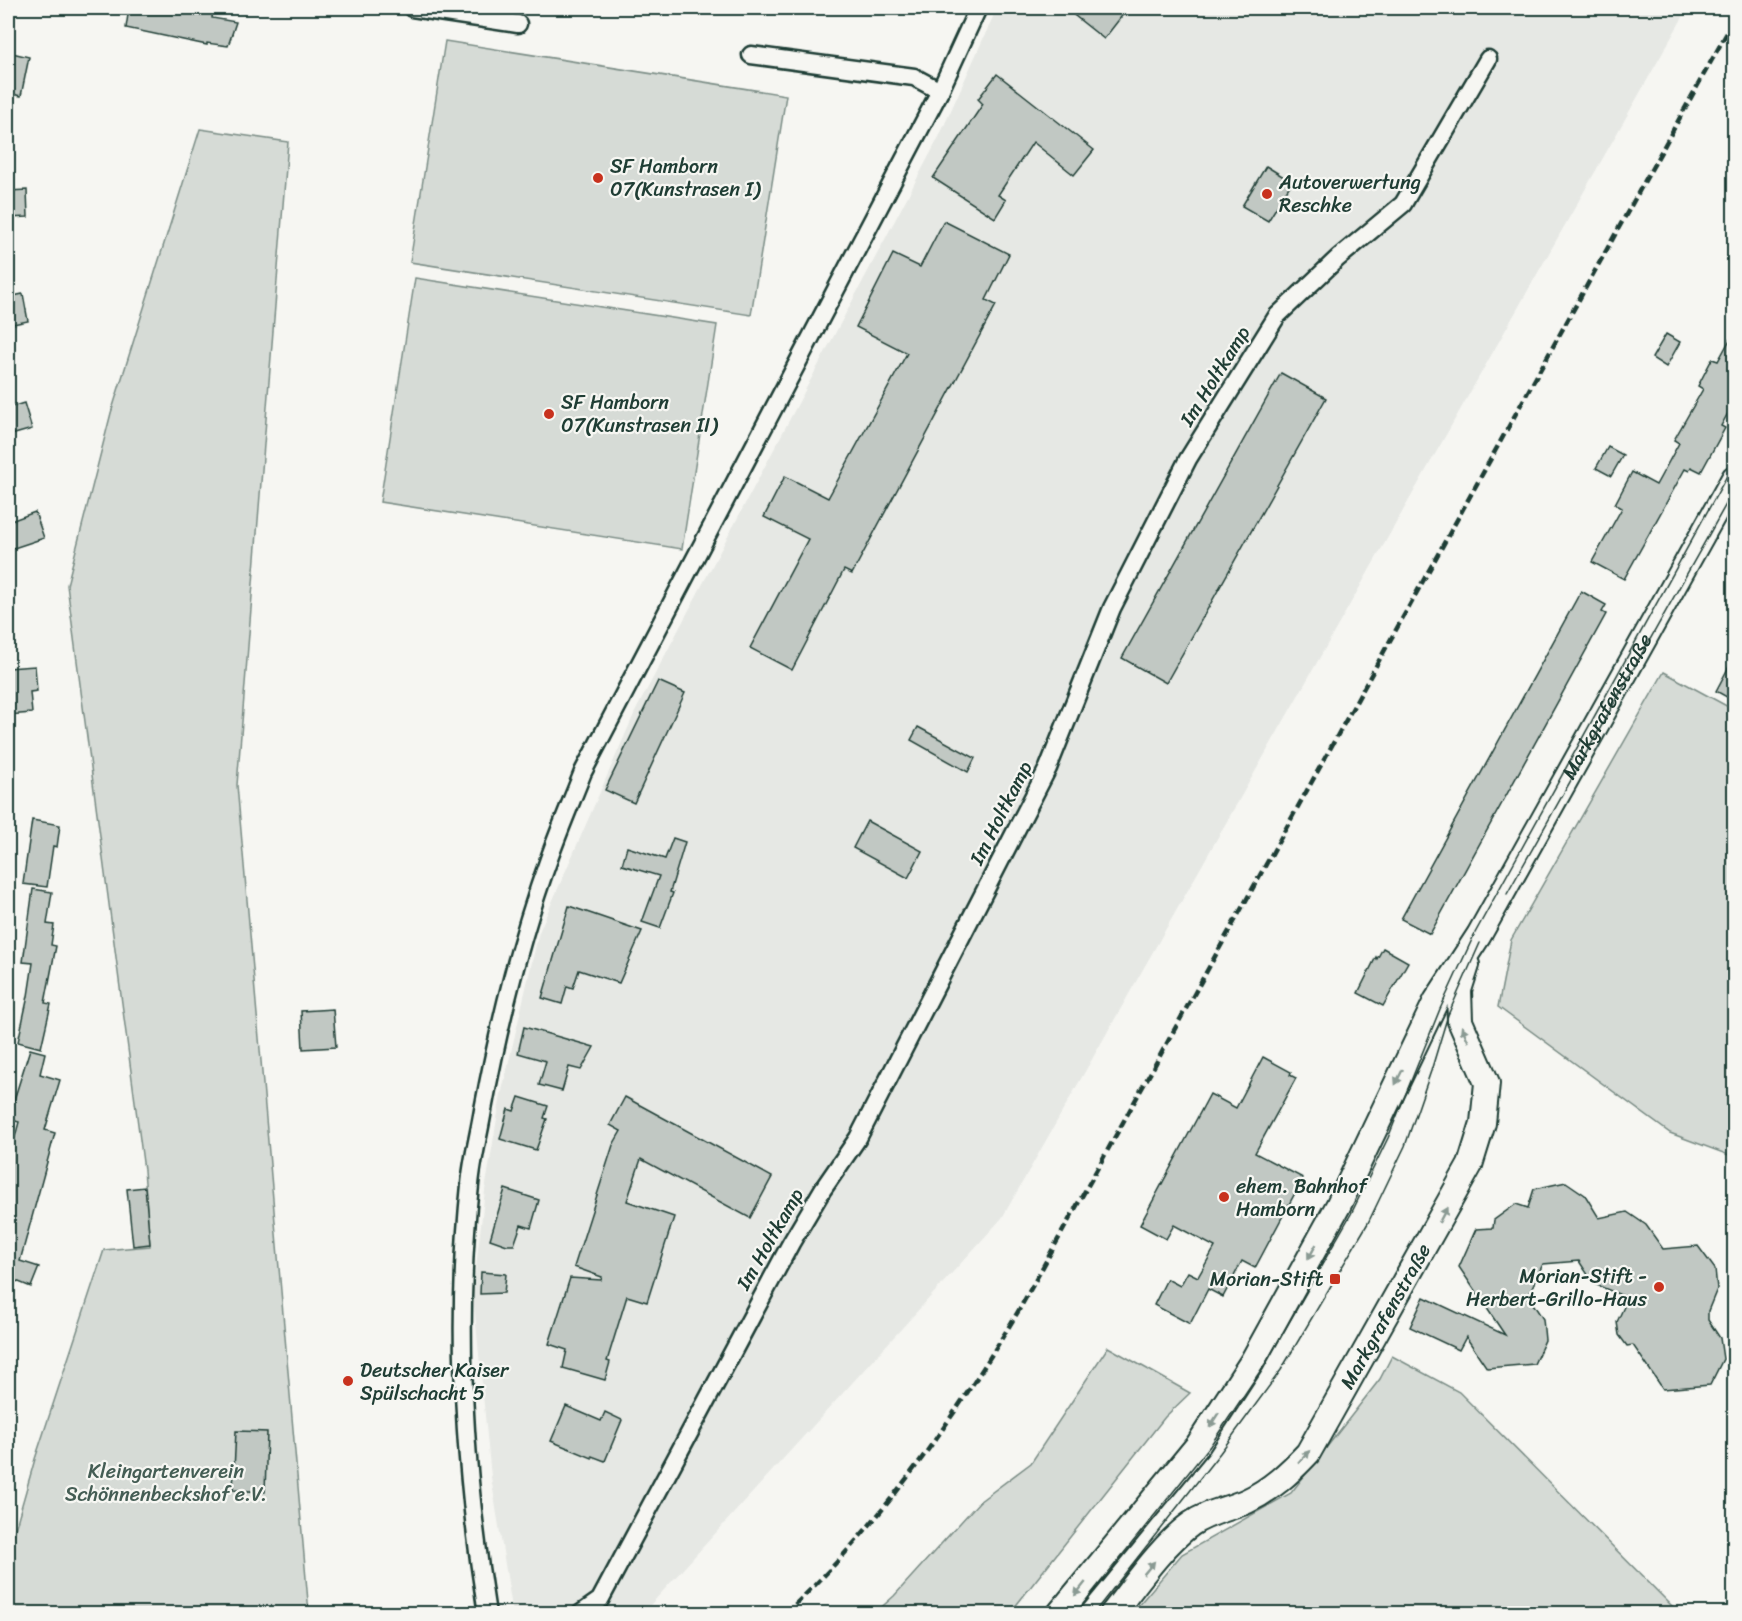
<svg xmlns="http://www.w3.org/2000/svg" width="1742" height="1621" font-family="Sriracha,sans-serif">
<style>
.built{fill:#e6e8e4}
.green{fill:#d6dbd6;stroke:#7a8c85;stroke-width:1.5}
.building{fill:#c1c8c3;stroke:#1f3d34;stroke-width:1.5}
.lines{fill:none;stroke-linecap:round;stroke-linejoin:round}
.street-casing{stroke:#1f3d34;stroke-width:21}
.secondary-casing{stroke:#1f3d34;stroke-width:28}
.street{stroke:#f6f6f2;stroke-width:16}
.secondary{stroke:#f6f6f2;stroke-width:24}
.tram{stroke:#1f3d34;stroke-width:1.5}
.rail{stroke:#1f3d34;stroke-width:4.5;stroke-dasharray:9 4.5;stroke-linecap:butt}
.oneway{fill:#8a9a93}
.poi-dot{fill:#c8321e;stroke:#f6f6f2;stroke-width:2}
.labels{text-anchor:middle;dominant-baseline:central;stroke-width:4.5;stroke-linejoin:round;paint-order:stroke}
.poi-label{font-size:20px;fill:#1f3d34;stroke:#f6f6f2;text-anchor:start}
.street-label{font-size:20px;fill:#1f3d34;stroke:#f6f6f2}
.park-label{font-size:20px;fill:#445d54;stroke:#f6f6f2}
</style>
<rect width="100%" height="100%" fill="#f6f6f2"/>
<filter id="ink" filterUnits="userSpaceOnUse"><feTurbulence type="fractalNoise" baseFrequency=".0167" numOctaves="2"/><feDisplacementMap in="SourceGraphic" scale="12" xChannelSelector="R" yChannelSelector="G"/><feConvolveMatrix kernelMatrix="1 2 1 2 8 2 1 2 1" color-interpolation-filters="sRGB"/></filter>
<g filter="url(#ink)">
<polygon class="built" points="997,8 1688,8 1002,1218 643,1613 513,1614 491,1477 473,1293 485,1190 501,1095 539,932 635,712 939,137"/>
<g class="green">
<polygon points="445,41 786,95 751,315 410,262"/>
<polygon points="200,129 288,142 237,785 309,1613 8,1613 8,1554 35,1459 104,1250 150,1246 144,1170 67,585 111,413"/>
<polygon points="415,278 717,325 682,549 380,502"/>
<polygon points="1664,672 1734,710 1734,1157 1670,1133 1498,1007 1511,940"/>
<polygon points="1108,1347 1190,1393 1165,1417 1010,1613 875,1613 894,1596 979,1502 1031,1463"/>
<polygon points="1392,1356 1459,1392 1679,1613 1131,1614 1182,1554 1291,1493 1380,1379"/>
</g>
<g class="building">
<polygon points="129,8 198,8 213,10 212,18 236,22 228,46 207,43 207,45 126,28"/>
<polygon points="1065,8 1128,8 1104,39"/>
<polygon points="8,52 29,57 21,96 8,93"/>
<polygon points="997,74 1094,150 1074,175 1033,142 998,195 1006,200 995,218 933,178 983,104 978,99"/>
<polygon points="1266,166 1292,182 1268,221 1242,206"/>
<polygon points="27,190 28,217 8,218 8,191"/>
<polygon points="944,221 1009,254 986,300 996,305 852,574 844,570 792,670 750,648 808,539 764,517 785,476 828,498 907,353 856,327 893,254 920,267"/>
<polygon points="23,294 28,321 8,325 8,297"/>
<polygon points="1734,332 1734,402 1721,426 1725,428 1701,472 1691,467 1689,471 1685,469 1624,579 1592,562 1622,508 1615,504 1632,472 1656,485 1679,443 1674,440 1703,389 1698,386 1712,359 1718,361"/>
<polygon points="1666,334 1680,342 1666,367 1652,358"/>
<polygon points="1281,373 1326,398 1166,683 1122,658"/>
<polygon points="24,403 32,429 8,436 8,408"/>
<polygon points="1608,447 1623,455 1611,476 1596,468"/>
<polygon points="35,512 44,538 8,550 8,522"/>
<polygon points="1581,591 1606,605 1602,612 1606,614 1430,934 1401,919"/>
<polygon points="1734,657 1734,701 1716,691"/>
<polygon points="35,666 37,691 30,692 32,713 8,715 8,668"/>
<polygon points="658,681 685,693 634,803 605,790"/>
<polygon points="918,727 975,758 968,772 911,740"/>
<polygon points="32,820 60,825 57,847 53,846 47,887 23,884"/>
<polygon points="867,821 922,851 908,878 853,848"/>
<polygon points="673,838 685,842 670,892 673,893 660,928 642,922 659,876 622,865 627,847 665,859"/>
<polygon points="33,889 52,892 47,924 54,925 51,945 56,946 45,1003 51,1004 41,1048 18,1042 28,996 33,963 23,962"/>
<polygon points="569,906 642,931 619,983 579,970 573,988 567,986 562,1004 542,998"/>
<polygon points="1383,948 1408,962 1383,1006 1358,993 1376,957 1377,959"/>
<polygon points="333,1009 336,1047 303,1049 301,1011"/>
<polygon points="524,1027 594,1047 581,1070 569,1067 562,1091 539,1085 546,1061 518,1053"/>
<polygon points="30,1049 45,1053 40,1074 60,1080 45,1130 55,1133 20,1261 39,1267 31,1287 14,1280 13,1286 8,1285 8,1163 19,1122 8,1119"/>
<polygon points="1263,1057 1291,1072 1290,1075 1296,1078 1255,1153 1303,1178 1255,1268 1242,1261 1223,1297 1208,1289 1190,1324 1154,1305 1167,1279 1180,1286 1188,1272 1198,1277 1215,1247 1174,1225 1166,1239 1140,1225 1210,1094 1236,1108"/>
<polygon points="519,1097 548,1106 544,1118 547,1119 536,1150 500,1139 508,1109 514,1111"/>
<polygon points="625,1097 772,1177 750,1218 641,1159 627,1201 674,1217 647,1302 627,1296 607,1361 610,1362 605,1380 563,1368 567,1350 549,1344 570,1278 601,1280 602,1277 574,1267 613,1145 621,1131 610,1125"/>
<polygon points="1566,1182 1585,1195 1599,1218 1627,1212 1646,1225 1663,1249 1698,1246 1715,1269 1717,1289 1708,1311 1708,1320 1720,1338 1723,1359 1710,1385 1663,1389 1633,1345 1627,1346 1619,1335 1617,1322 1628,1298 1594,1284 1579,1261 1543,1264 1528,1296 1543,1319 1545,1340 1534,1364 1487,1368 1466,1337 1459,1350 1410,1327 1424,1297 1505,1335 1459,1267 1476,1229 1493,1228 1494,1220 1516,1204 1528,1208 1534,1189"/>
<polygon points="145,1187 150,1244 133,1246 127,1189"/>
<polygon points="505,1189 539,1200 531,1228 521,1225 514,1245 507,1245 490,1239"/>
<polygon points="481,1272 506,1274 504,1293 480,1294"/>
<polygon points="566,1406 601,1421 605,1412 622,1420 605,1461 592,1456 592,1458 551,1441"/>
<polygon points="236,1431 267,1432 265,1492 233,1490"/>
</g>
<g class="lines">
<g class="street-casing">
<g id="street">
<polyline points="412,8 518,24"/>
<polyline points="751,55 914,77 940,91"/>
<path d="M487,1614C464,1472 455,1328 470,1185C472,1160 479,1135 483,1110C499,1024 520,938 550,856C560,828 572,800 583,772L940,91L978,8"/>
<polyline points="580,1614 600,1600 791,1243 823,1189 858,1138 1048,768 1112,608 1188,459 1277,316 1338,258 1403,204 1488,59"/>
</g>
</g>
<g class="secondary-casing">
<g id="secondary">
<path id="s1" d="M1059,1614L1198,1445L1252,1362L1338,1206L1436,1001L1479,935L1734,478"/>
<path id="s2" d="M1112,1614C1134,1586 1163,1544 1191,1524C1208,1512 1229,1509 1247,1501C1271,1490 1290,1472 1308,1453L1470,1165L1483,1123L1487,1083L1460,1021L1459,990L1467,965"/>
</g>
</g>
<use href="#street" class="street"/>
<use href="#secondary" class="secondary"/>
<g class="tram">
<polyline points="1507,894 1734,490"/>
<polyline points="1075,1614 1210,1446 1267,1361 1351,1214 1388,1138 1440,1009 1475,933 1734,463"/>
<polyline points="1093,1614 1220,1453 1281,1370 1368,1223 1405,1146 1431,1071 1448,1015 1480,943"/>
</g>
<path class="rail" d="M785,1614C880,1526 953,1420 1019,1310L1734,20"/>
</g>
<defs><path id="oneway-solid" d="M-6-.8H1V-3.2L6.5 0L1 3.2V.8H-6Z" transform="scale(1.5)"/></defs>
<g class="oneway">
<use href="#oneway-solid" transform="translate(1465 1034) rotate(-114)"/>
<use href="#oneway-solid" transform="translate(1399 1077) rotate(116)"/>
<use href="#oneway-solid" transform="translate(1443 1215) rotate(-62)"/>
<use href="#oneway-solid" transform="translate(1312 1252) rotate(119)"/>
<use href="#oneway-solid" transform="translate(1214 1420) rotate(123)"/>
<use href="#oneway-solid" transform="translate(1304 1457) rotate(-49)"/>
<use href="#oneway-solid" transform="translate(1149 1568) rotate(-50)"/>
<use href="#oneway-solid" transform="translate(1080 1589) rotate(129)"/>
</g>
</g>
<g class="poi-dot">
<circle cx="598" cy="178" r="6"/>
<circle cx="1267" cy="194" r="6"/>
<circle cx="549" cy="414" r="6"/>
<circle cx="1224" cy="1197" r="6"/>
<rect x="1329" y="1273" width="12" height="12" rx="3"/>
<circle cx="1659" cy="1287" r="6"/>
<circle cx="348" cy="1381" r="6"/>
</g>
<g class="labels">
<g class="poi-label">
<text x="610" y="166">SF Hamborn<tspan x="610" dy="23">07(Kunstrasen I)</tspan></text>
<text x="1279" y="182">Autoverwertung<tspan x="1279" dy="23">Reschke</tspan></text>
<text x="561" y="402">SF Hamborn<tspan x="561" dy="23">07(Kunstrasen II)</tspan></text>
<text x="1236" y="1186">ehem. Bahnhof<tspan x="1236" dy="23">Hamborn</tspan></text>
<text x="1647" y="1276" text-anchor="end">Morian-Stift -<tspan x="1647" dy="23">Herbert-Grillo-Haus</tspan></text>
<text x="1323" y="1279" text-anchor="end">Morian-Stift</text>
<text x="360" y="1370">Deutscher Kaiser<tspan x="360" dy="23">Spülschacht 5</tspan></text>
</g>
<g class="street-label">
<text transform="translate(1215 376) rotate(-58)">Im Holtkamp</text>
<text stroke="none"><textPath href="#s1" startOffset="1064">Markgrafenstraße</textPath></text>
<text transform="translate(1001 813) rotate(-63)">Im Holtkamp</text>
<text transform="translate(770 1239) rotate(-60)">Im Holtkamp</text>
<text stroke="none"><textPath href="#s2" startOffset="416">Markgrafenstraße</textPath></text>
</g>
<g class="park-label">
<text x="166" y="1471">Kleingartenverein<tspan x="166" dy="23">Schönnenbeckshof e.V.</tspan></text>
</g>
</g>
<rect width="1742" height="1621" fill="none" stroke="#f6f6f2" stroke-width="30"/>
<rect x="15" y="15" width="1712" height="1591" fill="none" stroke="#1f3d34" stroke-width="2" filter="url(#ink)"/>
</svg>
